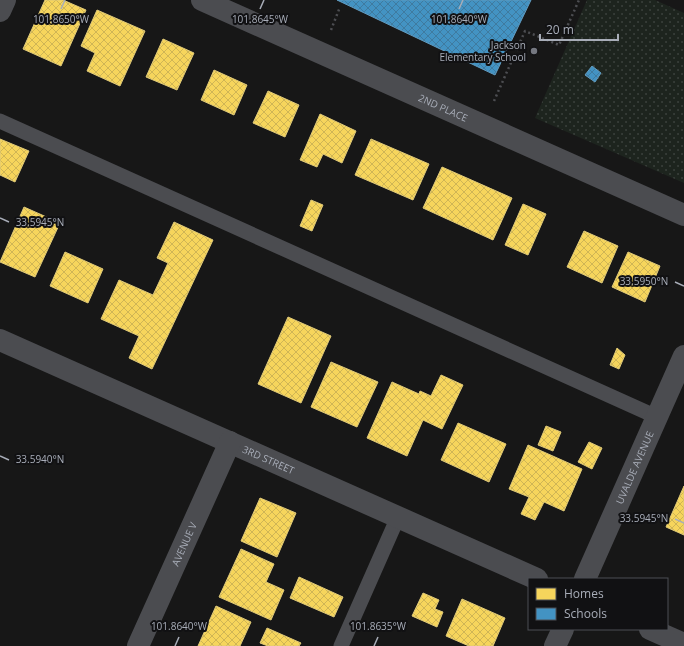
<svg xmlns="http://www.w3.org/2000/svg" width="684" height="646" font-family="'Open Sans',sans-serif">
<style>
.green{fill:url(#green-dots)}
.homes{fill:url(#homes-cross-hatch);stroke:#dfc978}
.schools{fill:url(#schools-cross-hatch);stroke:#619bc0}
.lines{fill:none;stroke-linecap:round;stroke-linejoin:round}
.path{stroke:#4d4e52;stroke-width:2.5;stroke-dasharray:2 3;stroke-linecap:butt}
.lane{stroke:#4b4c50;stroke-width:15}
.street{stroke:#4b4c50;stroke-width:22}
.ticks{fill:none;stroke:#a8adb8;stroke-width:1.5}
.poi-dot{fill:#757880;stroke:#111113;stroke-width:1.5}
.labels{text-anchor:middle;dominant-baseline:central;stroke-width:4;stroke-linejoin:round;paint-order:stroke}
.poi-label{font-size:10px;fill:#a8adb8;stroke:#111113;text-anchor:end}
.street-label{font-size:10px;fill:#a8adb8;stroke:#111113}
.ticks-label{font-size:10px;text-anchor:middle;fill:#a8adb8;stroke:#111113;stroke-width:4;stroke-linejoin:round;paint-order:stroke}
</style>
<defs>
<pattern id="green-dots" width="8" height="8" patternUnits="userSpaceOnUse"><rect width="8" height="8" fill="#1d241e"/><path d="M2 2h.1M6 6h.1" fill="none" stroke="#3b413d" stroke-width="1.8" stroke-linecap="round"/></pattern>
<pattern id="homes-cross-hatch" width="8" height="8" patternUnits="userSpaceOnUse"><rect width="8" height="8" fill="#f6d55c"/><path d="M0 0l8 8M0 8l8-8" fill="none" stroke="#cfb555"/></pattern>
<pattern id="schools-cross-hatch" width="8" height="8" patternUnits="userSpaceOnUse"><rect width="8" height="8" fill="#4393c3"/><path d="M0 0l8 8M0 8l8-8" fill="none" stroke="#3f7ba0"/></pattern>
</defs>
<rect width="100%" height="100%" fill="#171717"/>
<polygon class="green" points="587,0 655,0 684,13 684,183 535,118"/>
<g class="homes">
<polygon points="45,0 63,0 86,10 61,66 23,49"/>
<polygon points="97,10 145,31 120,86 87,71 95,53 81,46"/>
<polygon points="163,39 194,53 177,90 146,77"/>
<polygon points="214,70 247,85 234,115 201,100"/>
<polygon points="268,91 299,105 285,137 253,123"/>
<polygon points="320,114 356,131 342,163 323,154 317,167 300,160"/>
<polygon points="0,139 29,151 15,182 0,175"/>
<polygon points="371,139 429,164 413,200 355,175"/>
<polygon points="442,167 512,198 493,240 423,208"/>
<polygon points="311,200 323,205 312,231 300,226"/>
<polygon points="523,204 546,214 528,255 505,245"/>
<polygon points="24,207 60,223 35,277 0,262"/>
<polygon points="174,222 213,240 152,369 129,358 139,336 101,319 119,280 153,295 168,263 157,258"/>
<polygon points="584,231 618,246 602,283 567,267"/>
<polygon points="65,252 103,269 88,303 50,286"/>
<polygon points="628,252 660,266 645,302 612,287"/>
<polygon points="288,317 331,336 301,403 258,384"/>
<polygon points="617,348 625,355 619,369 610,365"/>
<polygon points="331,362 378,382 357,427 311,407"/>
<polygon points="441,375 463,385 442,429 423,420 407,456 367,438 392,382 419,394 420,391 431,396"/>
<polygon points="458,423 506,444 489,482 441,460"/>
<polygon points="546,426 561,432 553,451 538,445"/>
<polygon points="589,442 602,448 592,469 578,462"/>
<polygon points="528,445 582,469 564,511 544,502 535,520 521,514 529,497 509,489"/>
<polygon points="684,486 684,535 666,527"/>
<polygon points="260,498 296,513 277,557 241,541"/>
<polygon points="241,549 274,564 266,582 284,590 271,620 219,597"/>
<polygon points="299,577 343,597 334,617 290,598"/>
<polygon points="423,593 439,600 435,609 443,612 437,627 412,616"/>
<polygon points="462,599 505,618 493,646 469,646 446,636"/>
<polygon points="216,606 251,622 240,646 198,646"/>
<polygon points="267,628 301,643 299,646 268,646 260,643"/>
</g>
<g class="schools">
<polygon points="337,0 531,0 495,75"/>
<polygon points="592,66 601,73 595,82 585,75"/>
</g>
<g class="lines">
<g class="path">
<polyline points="331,30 340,7"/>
<polyline points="494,101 525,31 559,45 579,0"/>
</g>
<g class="lane">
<polyline points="0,121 657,417"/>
<polyline points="341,646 398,517"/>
</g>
<g class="street">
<path id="s1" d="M202,0L684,215"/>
<polyline points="0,11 5,0"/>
<path id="s2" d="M0,340L537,579"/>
<path id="s3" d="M585,579L684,356"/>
<polyline points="650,629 684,644"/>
<path id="s4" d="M138,646L230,442"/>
<polyline points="555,646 563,629"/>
</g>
</g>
<path class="ticks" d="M61,9L65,0M260,9L264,0M459,9L463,0M0,218L9,222M675,282L684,286M0,456L9,460M675,519L684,523M175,646L179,637M374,646L378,637"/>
<circle class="poi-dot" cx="534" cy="51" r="4"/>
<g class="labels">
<g class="poi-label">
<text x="526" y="45">Jackson<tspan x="526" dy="12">Elementary School</tspan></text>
</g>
<g class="street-label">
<text stroke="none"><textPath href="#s1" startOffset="264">2ND PLACE</textPath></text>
<text stroke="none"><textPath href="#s2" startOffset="294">3RD STREET</textPath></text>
<text stroke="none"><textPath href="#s3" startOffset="122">UVALDE AVENUE</textPath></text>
<text stroke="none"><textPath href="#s4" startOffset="112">AVENUE V</textPath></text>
</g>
</g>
<g class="ticks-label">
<text x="459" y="23">101.8640°W</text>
<text x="61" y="23">101.8650°W</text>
<text x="260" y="23">101.8645°W</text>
<text x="40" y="226">33.5945°N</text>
<text x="644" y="285">33.5950°N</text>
<text x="40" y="463">33.5940°N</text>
<text x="644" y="522">33.5945°N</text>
<text x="179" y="630">101.8640°W</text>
<text x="378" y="630">101.8635°W</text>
</g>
<rect x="528" y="578" width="140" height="52" fill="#111113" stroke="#4d4f55"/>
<rect x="536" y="588" width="20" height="12" fill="#f6d55c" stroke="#4d4f55"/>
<text x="564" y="598" font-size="12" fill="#a8adb8">Homes</text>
<rect x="536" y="608" width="20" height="12" fill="#4393c3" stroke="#4d4f55"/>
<text x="564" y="618" font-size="12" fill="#a8adb8">Schools</text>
<path d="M540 34v6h78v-6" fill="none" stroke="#a8adb8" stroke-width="2"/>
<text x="546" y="34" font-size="12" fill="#a8adb8" stroke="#111113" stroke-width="3" paint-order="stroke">20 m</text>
</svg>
